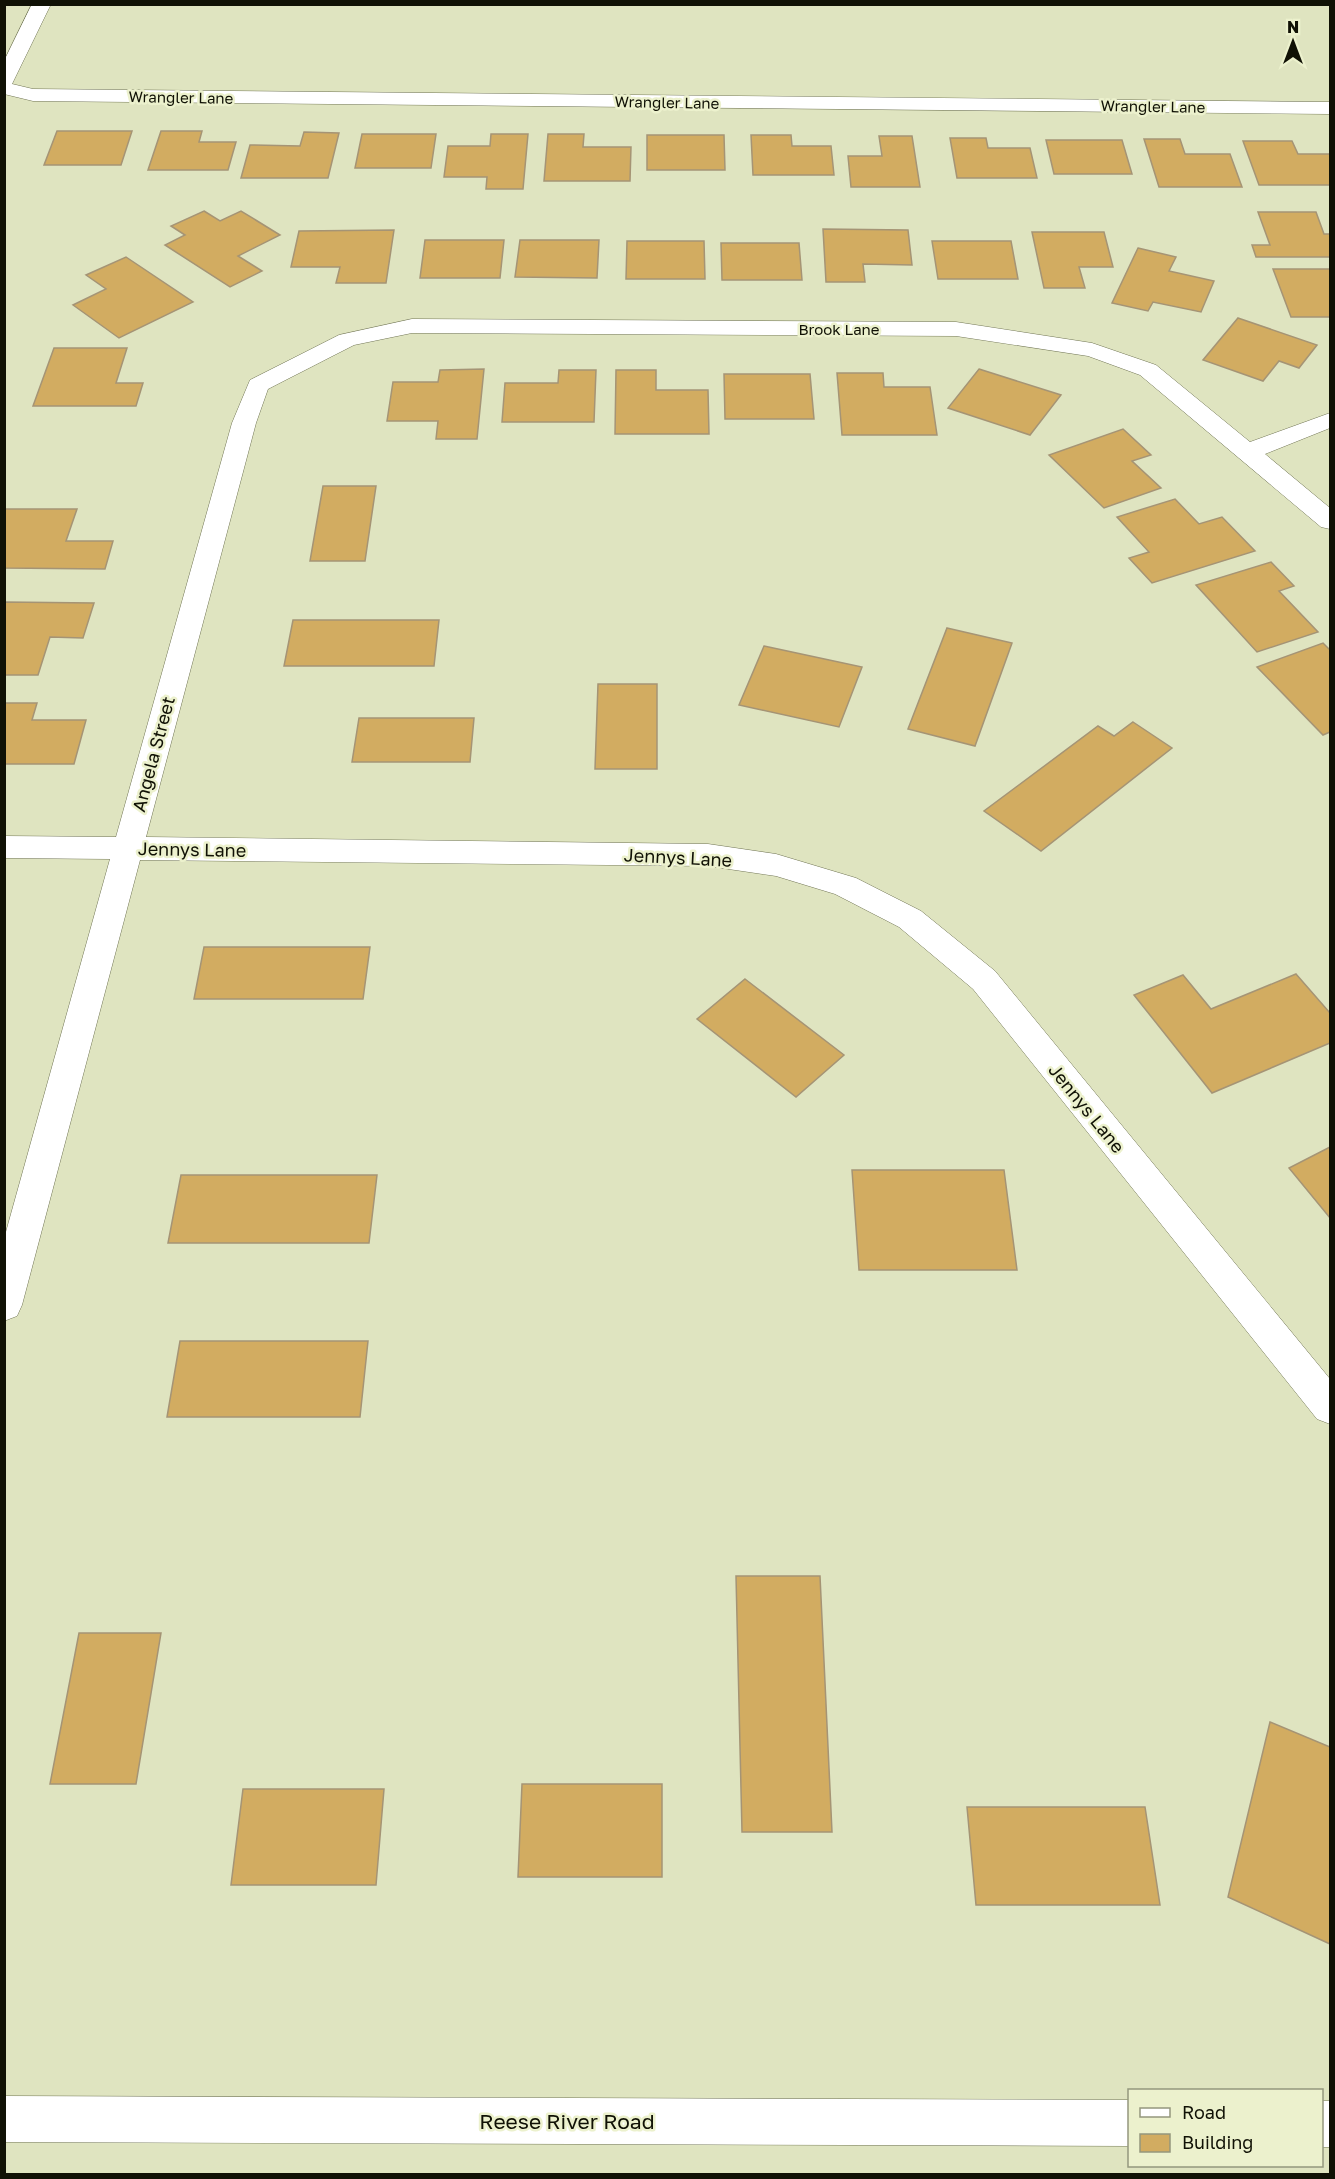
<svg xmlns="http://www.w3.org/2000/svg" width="1335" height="2179" font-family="'Golos Text',sans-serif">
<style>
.building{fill:#d2ac61;stroke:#a59475;stroke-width:1.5}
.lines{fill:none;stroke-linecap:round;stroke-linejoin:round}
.minor-casing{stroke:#717555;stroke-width:1}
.minor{fill:#fff;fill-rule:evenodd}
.labels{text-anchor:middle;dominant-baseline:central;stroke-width:5;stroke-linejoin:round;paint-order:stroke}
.far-street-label{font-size:15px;fill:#101105;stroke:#ecf1cd}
.street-label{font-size:18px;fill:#101105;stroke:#ecf1cd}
.near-street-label{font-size:21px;fill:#101105;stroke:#ecf1cd}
</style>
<rect width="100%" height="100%" fill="#dfe4c0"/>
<g class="building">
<polygon points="57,131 132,131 121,165 44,165"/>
<polygon points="161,131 202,131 199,142 236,142 228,170 148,170"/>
<polygon points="304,132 339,133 328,178 241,178 250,145 300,146"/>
<polygon points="362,134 436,134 431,168 355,168"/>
<polygon points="491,134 528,134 523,189 486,189 487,177 444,177 448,146 490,146"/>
<polygon points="548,134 584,134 583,147 631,147 630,181 544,181"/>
<polygon points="647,135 724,135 725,170 647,170"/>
<polygon points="751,135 791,135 792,146 831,146 834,175 753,175"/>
<polygon points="879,136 912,136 920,187 851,187 848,156 882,156"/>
<polygon points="950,138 986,138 988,148 1030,148 1037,178 957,178"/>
<polygon points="1144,139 1180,139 1185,154 1230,154 1242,187 1159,187"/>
<polygon points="1046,140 1122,140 1132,174 1054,174"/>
<polygon points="1243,141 1292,141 1298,154 1330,154 1330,185 1259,185"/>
<polygon points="204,211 220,221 241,211 280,235 238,256 262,271 230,287 165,245 185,235 171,226"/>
<polygon points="1258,212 1316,212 1324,234 1330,234 1330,257 1256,257 1252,245 1270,245"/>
<polygon points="823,229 908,230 912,265 863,264 865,282 826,282"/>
<polygon points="394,230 386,283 336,283 340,267 291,267 299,231"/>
<polygon points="1032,232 1104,232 1113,267 1079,267 1085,288 1044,288"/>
<polygon points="425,240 504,240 500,278 420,278"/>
<polygon points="520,240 599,240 597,278 515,277"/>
<polygon points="627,241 704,241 705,279 626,279"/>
<polygon points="932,241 1011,241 1018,279 938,279"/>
<polygon points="721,243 799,243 802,280 722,280"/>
<polygon points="1138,248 1176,257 1169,271 1214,281 1201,312 1153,302 1148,311 1112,303"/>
<polygon points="126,257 193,302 119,338 73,305 106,289 86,275"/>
<polygon points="1273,269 1330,269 1330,317 1291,317"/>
<polygon points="1238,318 1317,345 1299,368 1279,361 1263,381 1203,360"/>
<polygon points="54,348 127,348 116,383 143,383 136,406 33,406"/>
<polygon points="484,369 477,439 436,439 438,421 387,421 393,382 438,382 440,370"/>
<polygon points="979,369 1061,395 1030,435 948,408"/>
<polygon points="559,370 596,370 594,422 502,422 505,383 558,383"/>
<polygon points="616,370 656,370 656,390 708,390 709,434 615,434"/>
<polygon points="837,373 883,373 884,387 930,387 937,435 842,435"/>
<polygon points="724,374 810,374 814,419 725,419"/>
<polygon points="1123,429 1151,455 1132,461 1161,488 1104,508 1049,455"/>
<polygon points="323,486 376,486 365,561 310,561"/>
<polygon points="1175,499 1199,524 1222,517 1255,551 1152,583 1129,558 1149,552 1117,517"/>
<polygon points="4,509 77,509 66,541 113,541 105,569 4,568"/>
<polygon points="1271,562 1294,586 1279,591 1318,632 1257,652 1196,585"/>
<polygon points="4,602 94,603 83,638 50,637 38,675 4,675"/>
<polygon points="293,620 439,620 434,666 284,666"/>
<polygon points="947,628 1012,643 975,746 908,729"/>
<polygon points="1323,643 1330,650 1330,732 1323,735 1257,667"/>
<polygon points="764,646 862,667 839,727 739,705"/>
<polygon points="598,684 657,684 657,769 595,769"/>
<polygon points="4,703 37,703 32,720 86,720 74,764 4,764"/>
<polygon points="359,718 474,718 470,762 352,762"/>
<polygon points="1133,722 1172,748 1041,851 984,811 1098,726 1114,736"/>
<polygon points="204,947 370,947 363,999 194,999"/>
<polygon points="1296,974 1330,1013 1330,1043 1212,1093 1134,995 1183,975 1211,1009"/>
<polygon points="745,979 844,1055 796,1097 697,1019"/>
<polygon points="1330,1147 1330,1218 1289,1168"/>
<polygon points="852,1170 1004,1170 1017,1270 859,1270"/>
<polygon points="181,1175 377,1175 369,1243 168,1243"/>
<polygon points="180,1341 368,1341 360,1417 167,1417"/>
<polygon points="736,1576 820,1576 832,1832 742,1832"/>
<polygon points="79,1633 161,1633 136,1784 50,1784"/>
<polygon points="1270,1722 1330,1747 1330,1944 1228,1897"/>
<polygon points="522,1784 662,1784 662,1877 518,1877"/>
<polygon points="243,1789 384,1789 376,1885 231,1885"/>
<polygon points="967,1807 1145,1807 1160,1905 976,1905"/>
</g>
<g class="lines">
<g class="minor-casing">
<g id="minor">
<polygon points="32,4 51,4 12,84 33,89 1330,102 1330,114 33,101 4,94 4,61"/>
<polygon points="412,319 956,322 1092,343 1156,365 1250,442 1330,413 1330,428 1265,454 1330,508 1330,529 1321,527 1140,375 1088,356 956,336 412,333 354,345 268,389 256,423 146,837 708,844 776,854 856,878 921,911 995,971 1330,1379 1330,1424 1317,1419 973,989 899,927 835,894 776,876 708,866 140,860 22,1305 17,1316 4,1321 4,1239 110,859 4,858 4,836 116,837 232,423 250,380 339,335"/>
<polygon points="4,2096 1130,2100 1130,2146 4,2142"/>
<rect x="1322" y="2101" width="8" height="46"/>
</g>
</g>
<use href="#minor" class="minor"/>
</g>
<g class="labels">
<g class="far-street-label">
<text transform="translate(181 97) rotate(1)">Wrangler Lane</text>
<text transform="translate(667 102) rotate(1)">Wrangler Lane</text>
<text transform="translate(1153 106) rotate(1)">Wrangler Lane</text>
<text x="839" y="329">Brook Lane</text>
</g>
<g class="street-label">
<text transform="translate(153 754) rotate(-75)">Angela Street</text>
<text transform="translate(192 849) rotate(1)">Jennys Lane</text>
<text transform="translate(678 857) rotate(3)">Jennys Lane</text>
<text transform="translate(1087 1108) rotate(51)">Jennys Lane</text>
</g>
<g class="near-street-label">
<text x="567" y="2121">Reese River Road</text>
</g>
</g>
<rect width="1335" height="2179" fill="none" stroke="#101105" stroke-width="12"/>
<rect x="1128" y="2089" width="195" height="78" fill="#ecf1cd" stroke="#94977d" stroke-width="1.5"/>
<rect x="1140" y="2108" width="30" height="9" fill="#ffffff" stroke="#94977d" stroke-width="1.5"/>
<text x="1182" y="2119" font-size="18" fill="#101105">Road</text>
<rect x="1140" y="2134" width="30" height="18" fill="#d2ac61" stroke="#94977d" stroke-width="1.5"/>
<text x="1182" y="2149" font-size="18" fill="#101105">Building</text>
<g transform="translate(1293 42)" stroke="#ecf1cd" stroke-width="4.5" paint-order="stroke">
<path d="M0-4.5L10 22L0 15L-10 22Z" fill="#101105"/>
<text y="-9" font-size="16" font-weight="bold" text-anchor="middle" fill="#101105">N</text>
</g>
</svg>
